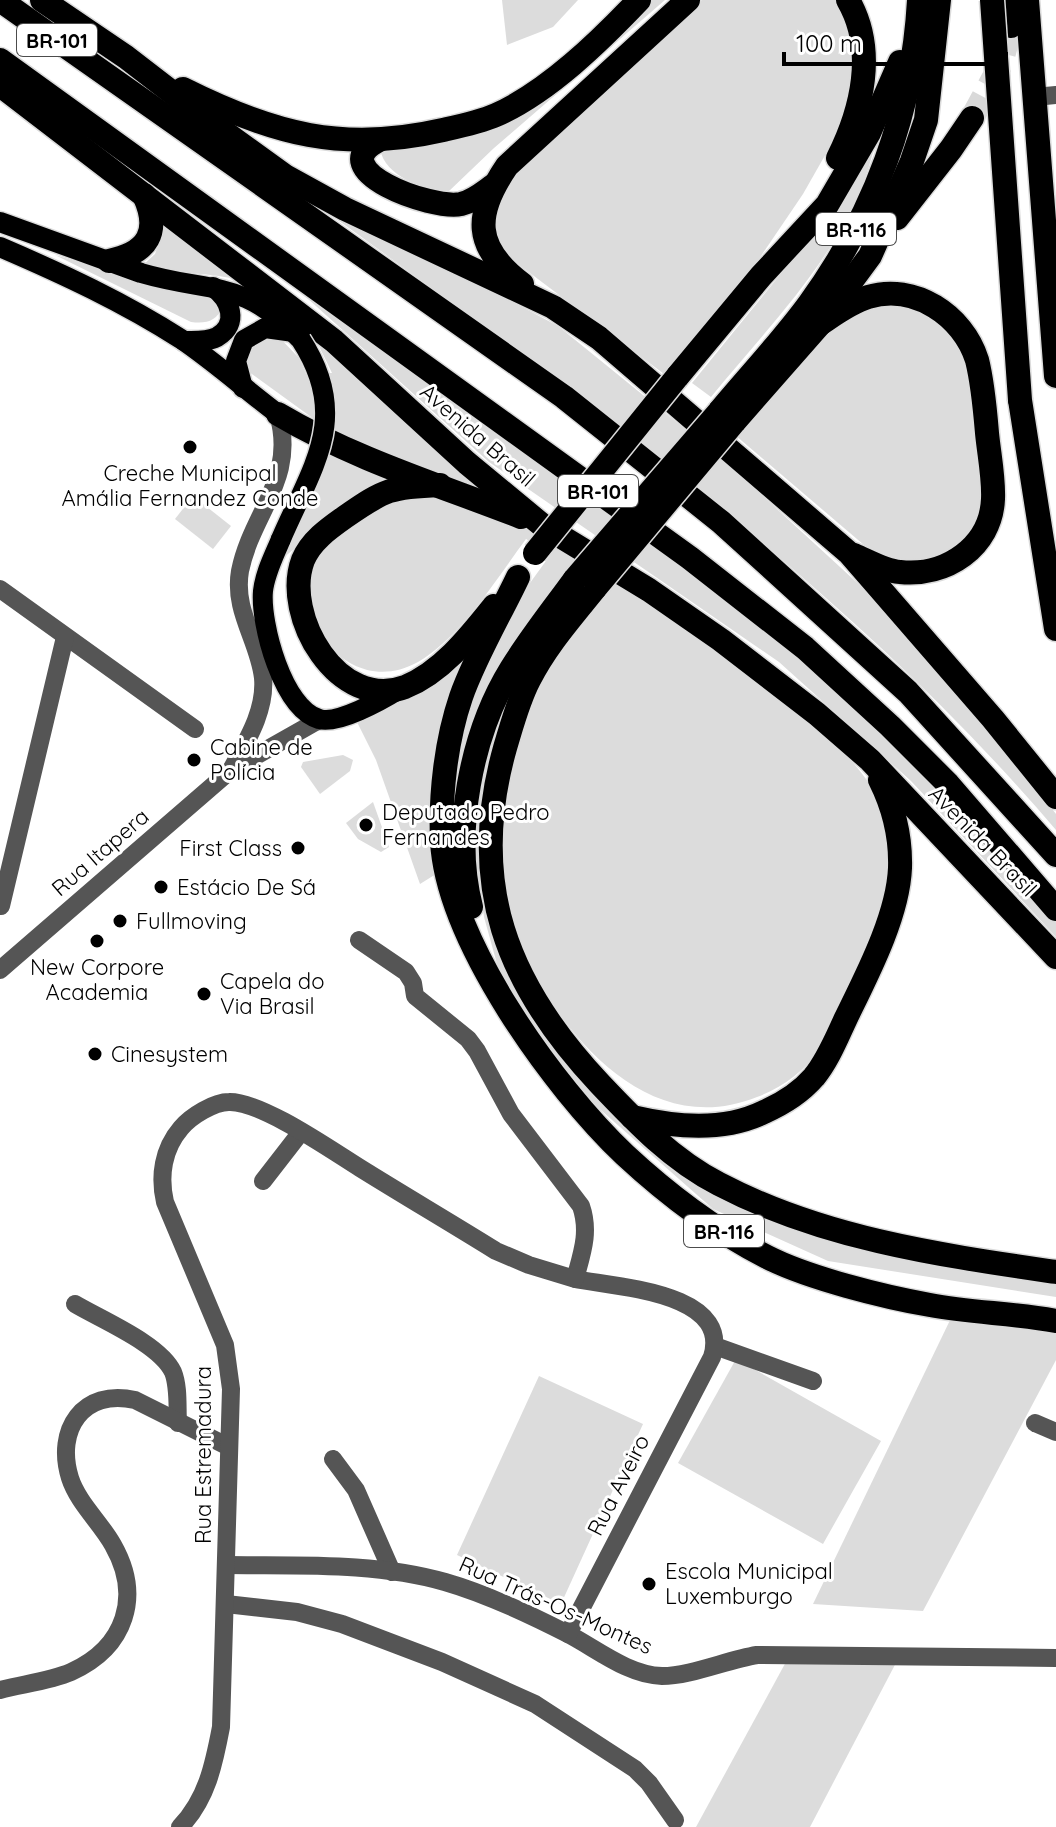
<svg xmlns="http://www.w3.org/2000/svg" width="1056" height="1827" font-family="Quicksand,sans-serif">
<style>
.green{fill:#dcdcdc}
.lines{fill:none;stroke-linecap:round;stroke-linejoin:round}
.highway-tunnel{stroke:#d9d9d9;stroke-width:24;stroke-dasharray:24 12;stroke-linecap:butt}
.major-casing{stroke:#dbdbdb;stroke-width:23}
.highway-casing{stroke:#dbdbdb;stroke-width:27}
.minor{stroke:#555;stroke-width:18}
.major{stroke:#000;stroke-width:20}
.highway{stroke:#000;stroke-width:24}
.major-bridge-casing{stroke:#dbdbdb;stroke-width:23;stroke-linecap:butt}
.highway-bridge-casing{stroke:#dbdbdb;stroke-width:27;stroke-linecap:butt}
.major-bridge{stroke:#000;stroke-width:20}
.highway-bridge{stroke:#000;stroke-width:24}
.poi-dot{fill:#000;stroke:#fff;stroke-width:3}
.labels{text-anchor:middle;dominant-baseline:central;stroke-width:6;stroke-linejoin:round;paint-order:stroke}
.shield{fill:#fff;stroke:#4c4c4c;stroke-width:2}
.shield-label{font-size:20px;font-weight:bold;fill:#000}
.street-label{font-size:22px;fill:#000;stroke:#fff}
.poi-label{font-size:22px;fill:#000;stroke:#fff;text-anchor:start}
</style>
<rect width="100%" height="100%" fill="#fff"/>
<g class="green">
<polygon points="502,0 578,0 553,27 507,45"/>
<path d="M651,0H665L494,148L447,193C423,188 385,177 380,149L405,144L576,68Z"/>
<polygon points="702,0 835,0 849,25 856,84 832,143 803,194 759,259 664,374 514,261 504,249 495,233 493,210 505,176"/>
<path d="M880,126C874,147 869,171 860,191C827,269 764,332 711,397L692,383L805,244Z"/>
<path d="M283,180L558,326L728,464L865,590L971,705L1056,814V830C839,575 553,377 283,180Z"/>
<path d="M165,225L242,281C209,271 174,275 141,267L155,254Z"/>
<path d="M55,255L150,283L213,294L223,307C216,321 207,324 191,322Z"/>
<polygon points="296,288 564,476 794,650 924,765 1056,919 1056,937 911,781 779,662 489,462"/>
<polygon points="883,297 929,309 971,356 986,489 982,513 972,533 956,548 922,562 897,561 879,554 864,545 735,435 835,321"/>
<path d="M277,335L299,358L306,374L332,373L316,340L495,495L451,482L336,435L245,369C243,347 258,338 277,335Z"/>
<polygon points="330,452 401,477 333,516 282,559"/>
<path d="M397,488C422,492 464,494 486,503C505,512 524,525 543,536C590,563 636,590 682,621C732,655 859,748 879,802C902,863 881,910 857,966C845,993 835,1023 820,1048C806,1071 781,1088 757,1097C648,1141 561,1035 521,947C487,873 501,789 528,716C536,694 545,669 558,650C572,630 592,613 606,593L547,635L483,811L525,999L707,1186L1056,1277V1297L828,1261L713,1209L586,1097L516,1003L497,964L484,917L474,844L476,806L485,759L504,699L570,569C525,625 481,681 464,753C456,790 458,832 455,870L450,795L463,714L514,605L551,554L526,539C497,578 461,637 418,662C346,702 281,610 318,544C324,535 384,497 397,488Z"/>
<polygon points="193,496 231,526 213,549 175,519"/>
<polygon points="464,655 436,874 420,884 376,760 357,722"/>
<polygon points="343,755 353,760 350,771 320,794 301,767 303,762"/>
<polygon points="373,802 389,847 381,852 358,839 346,823"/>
<polygon points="953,1314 1056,1325 1056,1360 923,1611 813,1604"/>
<polygon points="736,1359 881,1441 823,1544 678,1463"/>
<polygon points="539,1376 643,1424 561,1604 457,1555"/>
<polygon points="898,1659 810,1827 696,1827 787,1660"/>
</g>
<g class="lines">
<polyline class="highway-tunnel" points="972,118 1001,64 1011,26"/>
<g class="major-casing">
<g id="major">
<path d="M0,222L141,273C213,294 243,278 301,340"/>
<path d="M0,247C63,274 123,302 181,339C215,362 246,390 278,414"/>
<path d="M184,341C195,341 207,342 217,337C240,324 230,299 213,287"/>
<polyline points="243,388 236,361 244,340 265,328 294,332"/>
<path d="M281,539C274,556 265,573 263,591C260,624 283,709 319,719C337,725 382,700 398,690"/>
</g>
</g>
<g class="highway-casing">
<g id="highway">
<polyline points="0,0 564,397 721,522 908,692 1056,855"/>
<polyline points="42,0 126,57 209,121 285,176 345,209 553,307 599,338 849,553 993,719 1056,797"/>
<polyline points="1027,0 1056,376"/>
<polyline points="1011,26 1013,0"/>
<polyline points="0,60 690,558 805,648 890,726 948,784 1056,909"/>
<polyline points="0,85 334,341 467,463 542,525 649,590 721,640 817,714 870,760 1056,957"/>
<path d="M183,89C273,134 343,153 443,130C461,126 480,122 496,115C548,92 600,41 639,0"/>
<path d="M379,140C320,170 432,210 461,204C474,201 484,192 494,185"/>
<path d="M838,158C862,110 877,50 848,0"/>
<polyline points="897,218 951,149 972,118"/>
<path d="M109,261C148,253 161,232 144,195"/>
<path d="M522,284C473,247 474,214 507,166L688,0"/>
<path d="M820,324C835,314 851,302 868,297C914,283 963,315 977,360C983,384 985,409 987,433C989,454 994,478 993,499C991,547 946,577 900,572C885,571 868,561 854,555"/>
<polyline points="677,377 761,276 827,205 869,133 900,62"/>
<polyline points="1020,400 1056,629"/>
<path d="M719,412C749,376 781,342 809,304C874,215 913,111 919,0"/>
<path d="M278,414C354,459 439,485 521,517"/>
<polyline points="734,422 820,324 870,256 912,161 926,120 939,0"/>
<path d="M440,485C391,487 385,489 345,517C328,529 311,541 303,560C282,616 339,712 405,687C442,672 470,636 494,606"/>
<path d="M518,577C500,615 475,657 461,697C446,741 440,795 442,841C447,940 554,1088 625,1155C667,1194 716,1231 767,1257C808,1278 884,1297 930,1305C972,1313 1014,1313 1056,1321"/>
<path d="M596,587C572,617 546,646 529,680C518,701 512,725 505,748C467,883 506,984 600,1084C636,1122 672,1160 719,1184C824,1239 940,1255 1056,1272"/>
<path d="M471,907C452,833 471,734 511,669C530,638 554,608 575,579"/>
<path d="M632,1117C675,1127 723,1132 764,1112C782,1104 801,1092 814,1077C828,1060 837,1037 846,1018C867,975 898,916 900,868C901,836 894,808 880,780"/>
</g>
</g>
<g class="minor">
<polyline points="1035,97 1056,95"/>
<polyline points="0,589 195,729"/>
<path d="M231,770C246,742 266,711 263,678C259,641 233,611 240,571C252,512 297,479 278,414"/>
<polyline points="1,906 65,637"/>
<polyline points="0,970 231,770 319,720"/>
<polyline points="263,1181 301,1132"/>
<path d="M75,1304C102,1320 160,1344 173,1372C179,1387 177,1407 178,1423"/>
<polyline points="715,1346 813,1381"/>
<polyline points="1035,1423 1056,1432"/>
<polyline points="333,1459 356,1490 392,1572"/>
<path d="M227,1565C298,1566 376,1562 445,1582C487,1594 529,1614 568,1634C597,1649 628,1675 662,1676C690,1676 727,1660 757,1655L1056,1658"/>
<polyline points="226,1604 297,1612 342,1624 442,1662 535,1704 635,1769 649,1783 675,1820"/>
<path d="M568,1634L712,1357C732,1292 616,1287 575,1279"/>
<path d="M0,1690C23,1684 50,1681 71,1672C126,1647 142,1596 113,1545C101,1523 78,1503 70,1478C55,1430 83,1388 135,1400L229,1447"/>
<path d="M180,1827C207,1799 214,1764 221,1727L231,1389L225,1345L165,1202C159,1176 163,1149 181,1128C191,1116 214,1102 229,1102C261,1101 331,1150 360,1168C405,1196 451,1223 496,1251L529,1265L575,1279C582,1253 590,1232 581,1206L511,1114L477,1051L468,1039L415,996L413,983L406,972L359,940"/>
</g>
<use href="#major" class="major"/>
<use href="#highway" class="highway"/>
<g class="major-bridge-casing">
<path id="major-bridge" d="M281,539C313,465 351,417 301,340"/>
</g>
<g class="highway-bridge-casing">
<g id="highway-bridge">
<polyline points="992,0 1020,400"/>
<polyline points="535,553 677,377"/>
<polyline points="575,579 719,412"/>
<polyline points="596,587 734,422"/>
</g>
</g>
<use href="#major-bridge" class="major-bridge"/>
<use href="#highway-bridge" class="highway-bridge"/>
</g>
<g class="poi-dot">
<circle cx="190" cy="447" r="8"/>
<circle cx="194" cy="760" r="8"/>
<circle cx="366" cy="825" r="8"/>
<circle cx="298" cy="848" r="8"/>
<circle cx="161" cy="887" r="8"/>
<circle cx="120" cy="921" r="8"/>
<circle cx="97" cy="941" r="8"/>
<circle cx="204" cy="994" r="8"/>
<circle cx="95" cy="1054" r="8"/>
<circle cx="649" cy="1584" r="8"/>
</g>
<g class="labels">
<g class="shield">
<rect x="17" y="24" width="80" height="32" rx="6"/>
<rect x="816" y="213" width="80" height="32" rx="6"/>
<rect x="558" y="475" width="80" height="32" rx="6"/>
<rect x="684" y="1215" width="80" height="32" rx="6"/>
</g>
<g class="shield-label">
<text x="57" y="40">BR-101</text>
<text x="856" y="229">BR-116</text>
<text x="598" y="491">BR-101</text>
<text x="724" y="1231">BR-116</text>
</g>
<g class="street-label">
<text transform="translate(478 435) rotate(41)">Avenida Brasil</text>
<text transform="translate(983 841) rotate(46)">Avenida Brasil</text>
<text transform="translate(100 852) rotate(-41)">Rua Itapera</text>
<text transform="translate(203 1455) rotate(-90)">Rua Estremadura</text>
<text transform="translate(618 1485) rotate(-63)">Rua Aveiro</text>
<text transform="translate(556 1605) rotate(24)">Rua Trás-Os-Montes</text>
</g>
<g class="poi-label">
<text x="190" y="473" text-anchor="middle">Creche Municipal<tspan x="190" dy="25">Amália Fernandez Conde</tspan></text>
<text x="210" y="747">Cabine de<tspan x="210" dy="25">Polícia</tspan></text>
<text x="382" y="812">Deputado Pedro<tspan x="382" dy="25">Fernandes</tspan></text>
<text x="282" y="848" text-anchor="end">First Class</text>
<text x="177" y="887">Estácio De Sá</text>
<text x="136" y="921">Fullmoving</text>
<text x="97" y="967" text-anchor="middle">New Corpore<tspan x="97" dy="25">Academia</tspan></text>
<text x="220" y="981">Capela do<tspan x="220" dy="25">Via Brasil</tspan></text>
<text x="111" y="1054">Cinesystem</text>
<text x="665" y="1571">Escola Municipal<tspan x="665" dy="25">Luxemburgo</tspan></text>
</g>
</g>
<path d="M784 52v12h222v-12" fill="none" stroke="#000000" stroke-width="4"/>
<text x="796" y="52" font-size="24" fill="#000000" stroke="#ffffff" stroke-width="6" paint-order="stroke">100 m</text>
</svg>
